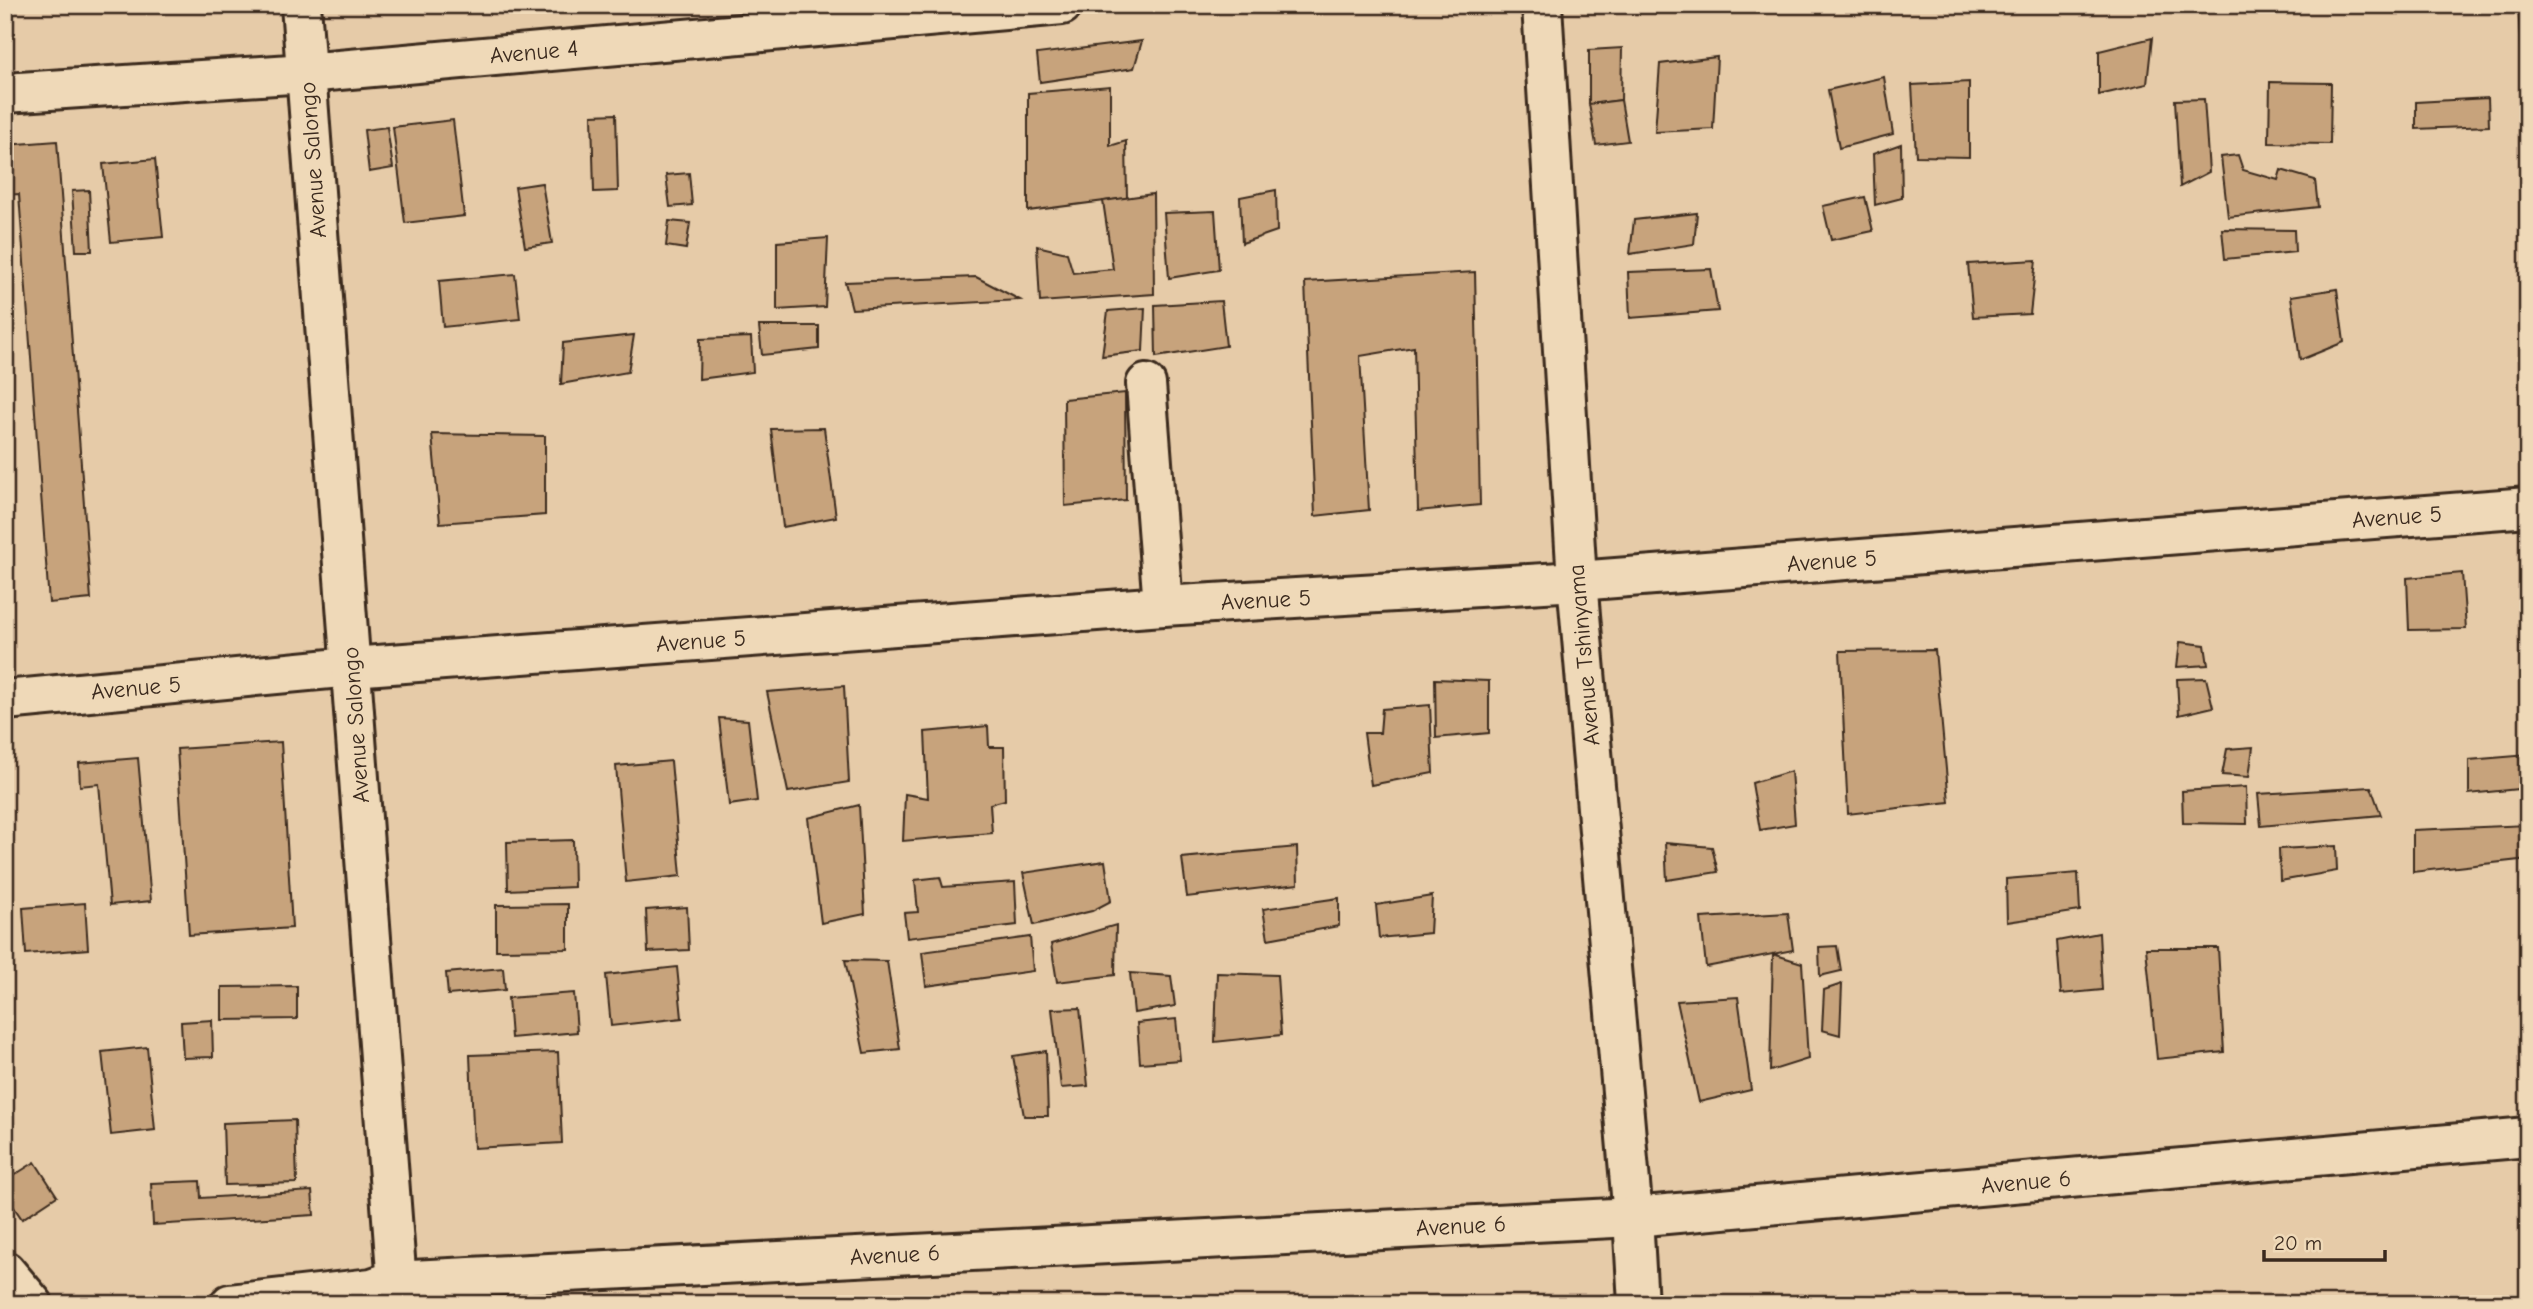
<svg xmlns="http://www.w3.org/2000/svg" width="2533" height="1309" font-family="'Comic Neue',sans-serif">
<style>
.building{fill:#c7a37c;stroke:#3b2a1e;stroke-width:2}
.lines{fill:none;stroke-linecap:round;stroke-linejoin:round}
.minor-casing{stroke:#3b2a1e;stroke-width:44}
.minor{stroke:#efd9b8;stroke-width:38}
.labels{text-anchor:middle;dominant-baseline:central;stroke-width:5;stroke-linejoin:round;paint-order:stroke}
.street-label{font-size:23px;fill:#3b2a1e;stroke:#efd9b8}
</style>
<rect width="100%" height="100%" fill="#e6cba8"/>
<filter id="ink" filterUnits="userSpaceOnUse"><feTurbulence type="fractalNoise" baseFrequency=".0143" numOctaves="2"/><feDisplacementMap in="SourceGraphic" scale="14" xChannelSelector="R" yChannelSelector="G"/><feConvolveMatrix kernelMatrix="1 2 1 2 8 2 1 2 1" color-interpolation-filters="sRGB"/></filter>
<g filter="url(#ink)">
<g class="building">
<polygon points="2518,5 2528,5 2528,53 2521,53"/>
<polygon points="2152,38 2147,84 2099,95 2099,51"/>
<polygon points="1142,41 1134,68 1040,82 1037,54"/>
<polygon points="1622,48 1621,100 1589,104 1589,50"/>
<polygon points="1717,57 1713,129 1655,132 1660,64"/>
<polygon points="1884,77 1893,134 1839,148 1828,90"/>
<polygon points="1969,82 1969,157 1916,156 1912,85"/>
<polygon points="2270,82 2331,83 2330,144 2269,143"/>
<polygon points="1110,86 1110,146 1126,141 1127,198 1028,211 1028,93"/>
<polygon points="2488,98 2489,126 2416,129 2416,102"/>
<polygon points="2204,99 2209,172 2180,187 2175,100"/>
<polygon points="1621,100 1628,141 1596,145 1589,104"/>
<polygon points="616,114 618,191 594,192 592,115"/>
<polygon points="453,120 464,216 405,223 393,127"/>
<polygon points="387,127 393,168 369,172 364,130"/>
<polygon points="57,141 91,599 49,603 19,194 5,195 5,145"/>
<polygon points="1901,144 1902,198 1875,205 1873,154"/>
<polygon points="2238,155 2243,170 2278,180 2281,170 2315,180 2318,207 2228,217 2221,157"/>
<polygon points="155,159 163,237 111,242 103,164"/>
<polygon points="689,173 692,205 670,207 666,175"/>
<polygon points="542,183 552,243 525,247 515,187"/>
<polygon points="89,190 92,251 76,251 72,191"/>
<polygon points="1276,190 1277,231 1242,243 1240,197"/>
<polygon points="1153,194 1154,294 1040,302 1037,246 1067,253 1073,273 1113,269 1103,201"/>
<polygon points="1865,197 1873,231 1831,240 1823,206"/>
<polygon points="1215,211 1219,270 1169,278 1164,213"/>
<polygon points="1697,213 1694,244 1630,254 1634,220"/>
<polygon points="669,221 690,223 686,249 666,246"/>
<polygon points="2222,229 2294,230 2295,252 2225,259"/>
<polygon points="828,238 825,307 777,310 777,242"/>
<polygon points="2036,260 2030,314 1973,317 1968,264"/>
<polygon points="1711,269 1718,311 1630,318 1628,272"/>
<polygon points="1475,272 1480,505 1418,511 1414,347 1360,356 1369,510 1315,516 1305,282"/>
<polygon points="515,274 520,319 443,327 439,281"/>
<polygon points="976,277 1020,300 852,309 845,282"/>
<polygon points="2337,289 2344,342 2300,360 2291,296"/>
<polygon points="1221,301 1226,346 1156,357 1155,305"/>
<polygon points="1145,308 1143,351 1102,356 1108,311"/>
<polygon points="759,326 819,326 819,349 762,355"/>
<polygon points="634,335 628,372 561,384 563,343"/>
<polygon points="751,337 753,372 699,379 700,339"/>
<polygon points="1125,393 1126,500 1065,506 1064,399"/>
<polygon points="824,428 836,517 783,527 771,429"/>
<polygon points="432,434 545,436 545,515 440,523"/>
<polygon points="2462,573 2466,629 2409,630 2407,578"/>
<polygon points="2180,642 2205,645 2208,665 2177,667"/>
<polygon points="1935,650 1949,802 1848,814 1840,651"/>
<polygon points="2206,678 2213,707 2179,715 2177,679"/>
<polygon points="1435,679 1489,681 1489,733 1436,738"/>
<polygon points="844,686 849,782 788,792 767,692"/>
<polygon points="1430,705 1433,773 1371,785 1364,733 1380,733 1382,709"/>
<polygon points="719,718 748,720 757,801 729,805"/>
<polygon points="988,726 989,747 1004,747 1005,800 990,804 992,833 903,841 905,794 928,798 925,732"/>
<polygon points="281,742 292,928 189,935 177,749"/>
<polygon points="2253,747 2249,777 2222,775 2227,749"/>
<polygon points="2528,755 2528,788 2469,794 2469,760"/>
<polygon points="138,758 151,901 110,905 99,784 80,786 79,763"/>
<polygon points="671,761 681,876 626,882 616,766"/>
<polygon points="1791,771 1795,824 1760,830 1752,783"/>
<polygon points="2246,787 2247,824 2183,823 2182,791"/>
<polygon points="2371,787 2381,815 2261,826 2258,794"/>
<polygon points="859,805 865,914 821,923 808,818"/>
<polygon points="2528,825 2528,859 2413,872 2413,830"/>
<polygon points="573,840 574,887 508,890 507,842"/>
<polygon points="1665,843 1712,847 1718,872 1667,880"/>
<polygon points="2336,846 2337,871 2280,881 2279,849"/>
<polygon points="1297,847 1298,884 1187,897 1182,858"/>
<polygon points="1105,861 1111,901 1092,911 1034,925 1023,873"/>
<polygon points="2078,873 2080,911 2007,922 2006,879"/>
<polygon points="940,877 943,887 1015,882 1017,925 907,938 904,913 918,912 915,880"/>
<polygon points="1432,896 1430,933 1379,938 1376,905"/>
<polygon points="1339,898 1339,926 1268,939 1263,909"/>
<polygon points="85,903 88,949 26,954 23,908"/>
<polygon points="568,904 568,949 496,950 496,905"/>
<polygon points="687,907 689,950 648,952 646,910"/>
<polygon points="1788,913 1793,950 1706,967 1701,918"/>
<polygon points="1116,925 1115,975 1057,982 1051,944"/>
<polygon points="2099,933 2102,990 2061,994 2057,941"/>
<polygon points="1030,937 1033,971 926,986 922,952"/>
<polygon points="1837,946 1841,971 1820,976 1819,947"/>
<polygon points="2146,948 2218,948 2224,1052 2157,1059"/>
<polygon points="1773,954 1802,963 1808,1059 1770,1071"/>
<polygon points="845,960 887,961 900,1049 864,1053"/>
<polygon points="677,967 682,1018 611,1026 606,975"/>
<polygon points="503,968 505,990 448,995 446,973"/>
<polygon points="1130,973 1171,976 1175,1006 1134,1013"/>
<polygon points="1217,973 1277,975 1281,1035 1215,1042"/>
<polygon points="1842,984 1840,1035 1822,1030 1824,990"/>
<polygon points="297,986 297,1019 222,1020 222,987"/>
<polygon points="574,993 577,1032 511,1038 508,998"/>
<polygon points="1738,997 1751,1090 1699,1102 1677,1001"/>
<polygon points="1080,1008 1088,1086 1061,1088 1052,1009"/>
<polygon points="1176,1019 1180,1060 1140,1063 1137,1023"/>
<polygon points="212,1020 213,1057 183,1058 181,1022"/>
<polygon points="147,1047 155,1130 111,1135 102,1052"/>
<polygon points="1046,1051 1048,1116 1024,1116 1013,1056"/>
<polygon points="558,1052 562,1143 474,1148 470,1055"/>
<polygon points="295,1120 297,1183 225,1185 223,1123"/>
<polygon points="35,1162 57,1196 22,1219 5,1194 5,1181"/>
<polygon points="200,1181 201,1198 312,1191 314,1215 153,1225 151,1183"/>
</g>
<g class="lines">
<g class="minor-casing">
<g id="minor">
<polyline points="1542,5 1577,581 1633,1217 1638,1304"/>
<polyline points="5,93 306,73 1062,5"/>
<polyline points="1146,384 1163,606"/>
<polyline points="5,700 351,667 1163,606 1577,581 2528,507"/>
<polyline points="5,1271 33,1304"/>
<polyline points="392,1281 1633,1217 2528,1137"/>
<polyline points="230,1304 372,1288 392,1281 396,1271 301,5"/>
</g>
</g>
<use href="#minor" class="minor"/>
</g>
</g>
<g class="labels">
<g class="street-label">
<text transform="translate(534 52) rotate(-5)">Avenue 4</text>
<text transform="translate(313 160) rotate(-94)">Avenue Salongo</text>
<text transform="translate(2397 517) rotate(-4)">Avenue 5</text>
<text transform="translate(1832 561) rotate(-4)">Avenue 5</text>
<text transform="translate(1266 600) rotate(-3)">Avenue 5</text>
<text transform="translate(701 641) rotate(-4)">Avenue 5</text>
<text transform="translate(1584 655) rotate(-95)">Avenue Tshinyama</text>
<text transform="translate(136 688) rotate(-5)">Avenue 5</text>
<text transform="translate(356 725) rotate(-94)">Avenue Salongo</text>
<text transform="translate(2026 1182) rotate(-5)">Avenue 6</text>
<text transform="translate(1461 1226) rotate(-3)">Avenue 6</text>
<text transform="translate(895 1255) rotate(-3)">Avenue 6</text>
</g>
</g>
<rect width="2533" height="1309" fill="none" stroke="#efd9b8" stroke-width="28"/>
<rect x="14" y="14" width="2505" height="1281" fill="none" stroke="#3b2a1e" stroke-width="2.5" filter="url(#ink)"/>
<path d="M2264 1250v10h121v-10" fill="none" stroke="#3b2a1e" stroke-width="3.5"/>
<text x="2274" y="1250" font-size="21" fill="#3b2a1e" stroke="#efd9b8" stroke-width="5" paint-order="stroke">20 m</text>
</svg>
